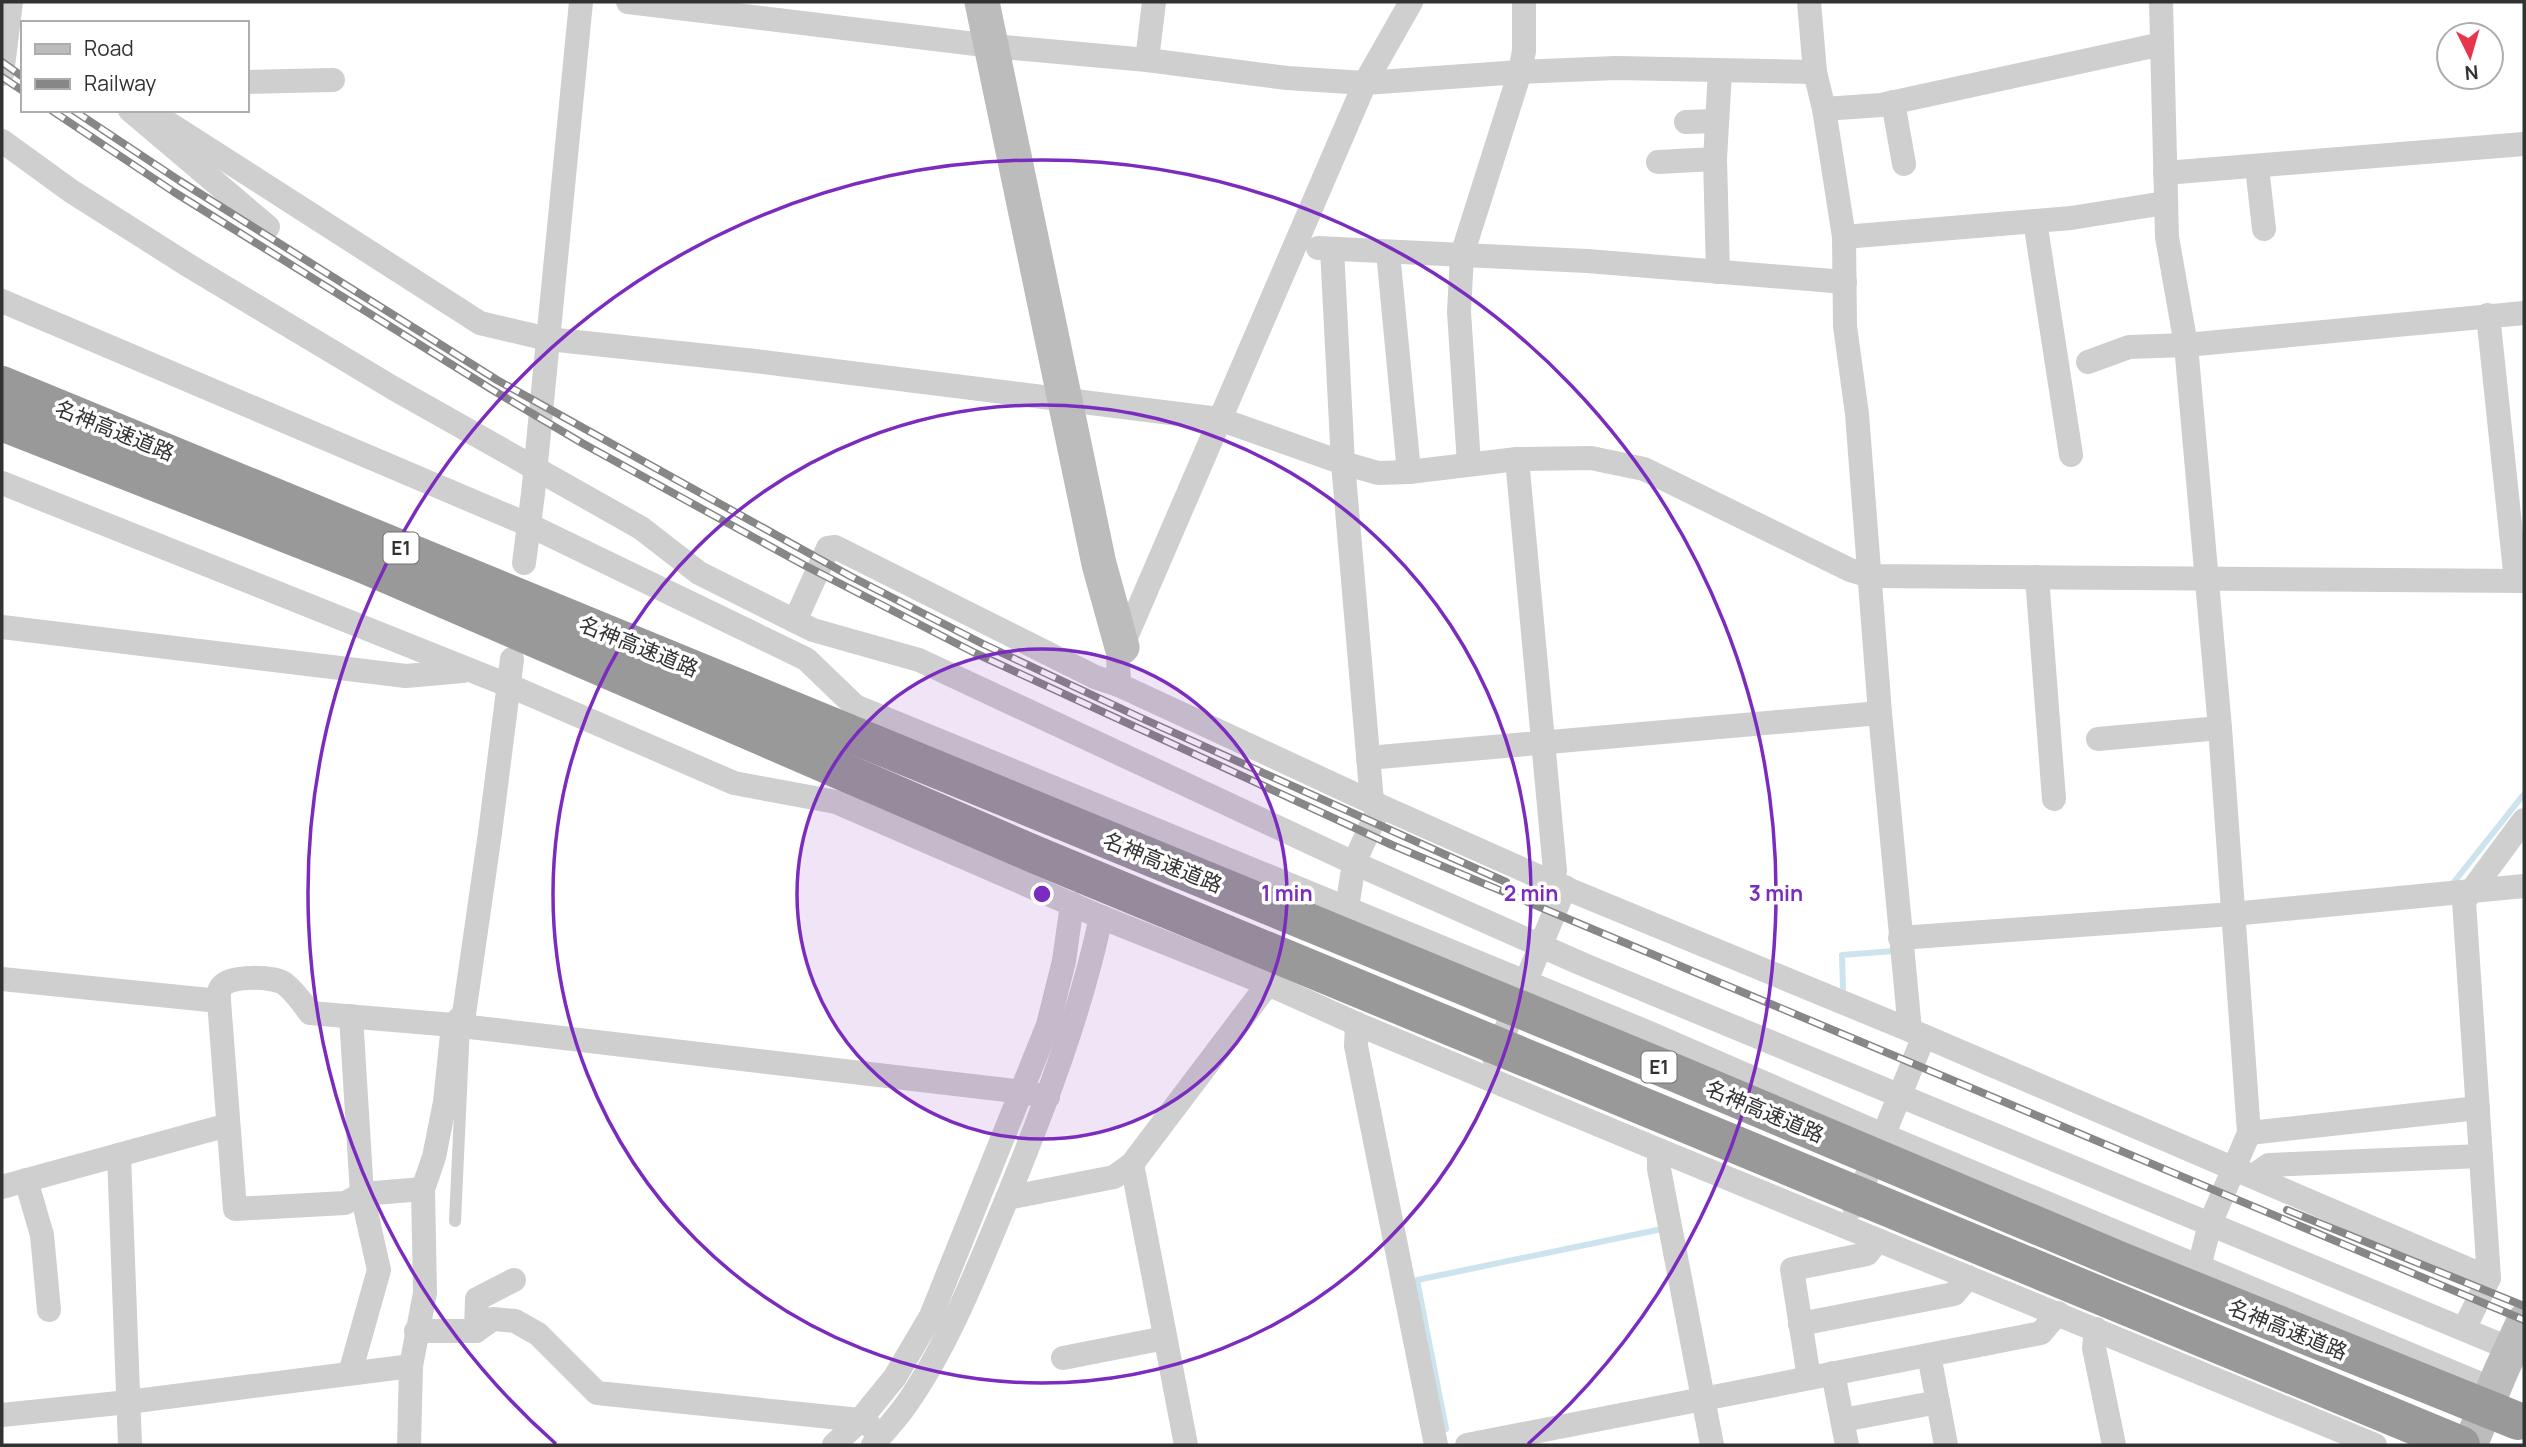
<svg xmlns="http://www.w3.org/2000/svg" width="2526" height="1447" font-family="Manrope,'Noto Sans JP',sans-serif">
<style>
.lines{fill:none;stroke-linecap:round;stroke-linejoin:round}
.stream{stroke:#cde3ee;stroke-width:6}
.lane{stroke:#cfcfcf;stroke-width:12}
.street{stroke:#cfcfcf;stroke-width:24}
.secondary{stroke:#bcbcbc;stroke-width:35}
.rail-casing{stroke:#878787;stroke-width:8}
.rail{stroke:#fff;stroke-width:5;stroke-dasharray:16;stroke-linecap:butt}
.highway-bridge{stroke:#999;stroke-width:38}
.ring{fill:none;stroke:#7b2cbf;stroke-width:3.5}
.labels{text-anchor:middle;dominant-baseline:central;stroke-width:7;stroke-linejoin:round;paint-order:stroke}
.shield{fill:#fff;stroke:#707070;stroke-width:2}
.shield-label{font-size:19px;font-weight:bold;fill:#323232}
.street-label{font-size:21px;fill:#323232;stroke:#fff}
.centre{fill:#7b2cbf;stroke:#fff;stroke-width:3.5}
.ring-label{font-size:21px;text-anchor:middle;font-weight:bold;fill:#7b2cbf;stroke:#fff;stroke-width:7;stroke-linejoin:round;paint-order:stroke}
</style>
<rect width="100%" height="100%" fill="#fff"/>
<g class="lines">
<g class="stream">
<polyline points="2454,882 2524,794"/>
<polyline points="1843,989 1842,955 1894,951"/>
<polyline points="1446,1429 1417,1280 1662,1229"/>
</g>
<polyline class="lane" points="455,1221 464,1026"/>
<g class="street">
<polyline points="628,2 992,46 1147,60 1287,78 1365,83 1520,72 1616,68 1815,72"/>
<polyline points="1411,2 1365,83 1118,656 1119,685 1380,806 1553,883 1924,1036 2489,1278 2464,901 2524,820"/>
<polyline points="1809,2 1815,72 1824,109 1844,237 1845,326 1857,414 1880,713 1910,1030"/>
<polyline points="2161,2 2167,237 2186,345 2220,728 2249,1133 2210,1224 2199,1267"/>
<polyline points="1147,60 1154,2"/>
<polyline points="2,74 11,2"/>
<polyline points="247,82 333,80"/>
<polyline points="1893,102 1904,164"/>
<polyline points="1824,109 1881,105 2162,44"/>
<polyline points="130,110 268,227"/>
<polyline points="148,110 480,323 548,339 755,361 1219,419 1343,463 1378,473 1409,472 1517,459 1591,458 1644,469 1850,570 1870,576 2524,581"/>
<polyline points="1686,122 1716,121"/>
<polyline points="2,141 71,191 191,267 393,388 641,528 699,573 813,630 919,660 1354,863 1582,964 2511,1349"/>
<polyline points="1658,162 1715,159"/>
<polyline points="2257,167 2264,229"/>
<polyline points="2165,173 2524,144"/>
<polyline points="2035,221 2071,455"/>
<polyline points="1844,237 2071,218 2165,203"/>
<polyline points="1318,248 1587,261 1845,282"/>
<polyline points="1332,249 1343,463 1372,802"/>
<polyline points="1388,252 1409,472"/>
<polyline points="1718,272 1715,159 1720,71"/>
<polyline points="2,301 529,525 806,659 855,706 1652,1034 1883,1135 2493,1389"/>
<polyline points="2488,315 2516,581"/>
<polyline points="2088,362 2129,347 2186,345 2524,313"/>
<polyline points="1517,459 1555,871 1553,883"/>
<polyline points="1469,464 1459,312 1462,255 1520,72 1524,51 1524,2"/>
<polyline points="2,483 508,685 734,783 836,802 1101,917 1268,984 1357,1024 1659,1150 2375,1445"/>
<polyline points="524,563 533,494 581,2"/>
<polyline points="2037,577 2054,799"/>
<polyline points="795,621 828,548 835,547 1095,677 1119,685"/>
<polyline points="2,627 406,676 463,671"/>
<polyline points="2098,739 2220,728"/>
<polyline points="1368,758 1880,713"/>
<polyline points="1347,908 1354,863 1380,806"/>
<polyline points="1900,938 2232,914 2524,886"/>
<path d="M2,979L219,1001C219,996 218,990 222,986C230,975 274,976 285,984C295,992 302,1002 310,1013L453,1025L1023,1092L1048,1097"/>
<polyline points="219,1001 235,1209 345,1203 362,1194 423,1189"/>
<polyline points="1357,1024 1356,1046 1436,1445"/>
<polyline points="1494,1058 1565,887"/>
<polyline points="2249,1133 2478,1108"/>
<polyline points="1659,1150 1659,1169 1712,1445"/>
<polyline points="119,1155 130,1445"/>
<polyline points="1132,1164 1186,1445"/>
<polyline points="2253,1176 2269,1165 2481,1156"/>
<polyline points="26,1180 42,1235 49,1310"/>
<polyline points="2,1187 228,1125"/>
<polyline points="1007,1198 1114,1177 1132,1164 1268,984"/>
<polyline points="1854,1207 1924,1036"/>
<polyline points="1800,1324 1954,1294 1968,1277"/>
<polyline points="2096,1329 2094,1348 2114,1445"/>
<polyline points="2464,1329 2489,1278"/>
<polyline points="416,1331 476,1331 493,1319 515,1321 538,1334 597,1393 860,1420 870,1426"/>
<polyline points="476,1331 477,1299 514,1280"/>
<polyline points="1929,1355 1946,1445"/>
<polyline points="1063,1358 1165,1338"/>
<polyline points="350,1373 379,1270 362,1194 351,1016"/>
<polyline points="1833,1373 1847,1445"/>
<polyline points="1809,1378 1792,1269 1867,1254 1878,1240"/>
<polyline points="2,1415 128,1402 411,1366"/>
<polyline points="1843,1420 1938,1402"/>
<polyline points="409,1445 411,1366 425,1293 423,1189 434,1157 445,1102 453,1025 464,1014 490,833 512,659"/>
<polyline points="834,1445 860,1420 895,1377 931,1316 1048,1025 1064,961 1072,904"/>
<path d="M873,1445C883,1433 894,1421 903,1409C949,1346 981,1260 1011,1189C1047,1100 1081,1011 1101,917"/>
<polyline points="1467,1445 2041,1333 2058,1313"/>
</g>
<g class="secondary">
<polyline points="982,2 1099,564 1122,647"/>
<polyline points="2470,1445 2501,1371 2524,1321"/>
</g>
<g class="rail-casing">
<g id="rail">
<polyline points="2,62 23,77"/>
<polyline points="2,77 23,91"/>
<polyline points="51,110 174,192 491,389 582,443 804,565 975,653 1392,845 2524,1320"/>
<polyline points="73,110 180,181 497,380 850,576 983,644 1139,717 1506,882"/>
<polyline points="2287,1210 2524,1306"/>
</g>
</g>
<use href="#rail" class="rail"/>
<g class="highway-bridge">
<polyline points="2,385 1680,1075 2121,1261 2518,1421"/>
<polyline points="2,422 363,564 1036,855 2461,1445"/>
</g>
</g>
<circle cx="1042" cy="894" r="245" fill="#7b2cbf" fill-opacity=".12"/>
<g class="ring">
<circle cx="1042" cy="894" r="245"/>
<circle cx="1042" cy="894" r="489"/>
<path d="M556 1444A734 734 0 1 1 1528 1444"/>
</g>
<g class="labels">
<g class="shield">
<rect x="383.5" y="532.5" width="35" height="31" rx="5"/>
<rect x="1641.5" y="1051.5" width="35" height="31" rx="5"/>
</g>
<g class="shield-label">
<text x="401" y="548">E1</text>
<text x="1659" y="1067">E1</text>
</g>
<g class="street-label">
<text transform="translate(115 430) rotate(22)">名神高速道路</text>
<text transform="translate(639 646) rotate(22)">名神高速道路</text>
<text transform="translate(1163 862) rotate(22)">名神高速道路</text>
<text transform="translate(1765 1111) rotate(23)">名神高速道路</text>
<text transform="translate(2288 1329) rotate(22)">名神高速道路</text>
</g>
</g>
<circle cx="1042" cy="894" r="10" class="centre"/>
<g class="ring-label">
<text x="1287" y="901">1 min</text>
<text x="1531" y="901">2 min</text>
<text x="1776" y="901">3 min</text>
</g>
<rect width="2526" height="1447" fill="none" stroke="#323232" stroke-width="7"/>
<rect x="21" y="21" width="228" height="91" fill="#ffffff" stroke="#adadad" stroke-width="2"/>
<rect x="35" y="44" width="35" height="10" fill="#bcbcbc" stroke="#adadad" stroke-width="2"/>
<text x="84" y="56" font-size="21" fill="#323232">Road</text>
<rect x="35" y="79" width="35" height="10" fill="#878787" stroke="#adadad" stroke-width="2"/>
<text x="84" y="91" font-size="21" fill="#323232">Railway</text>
<g transform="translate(2470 56) rotate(175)"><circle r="33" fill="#ffffff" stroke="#adadad" stroke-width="2"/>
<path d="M0-5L12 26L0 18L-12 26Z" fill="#e7364c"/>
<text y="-10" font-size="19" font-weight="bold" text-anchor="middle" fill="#323232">N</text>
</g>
</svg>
